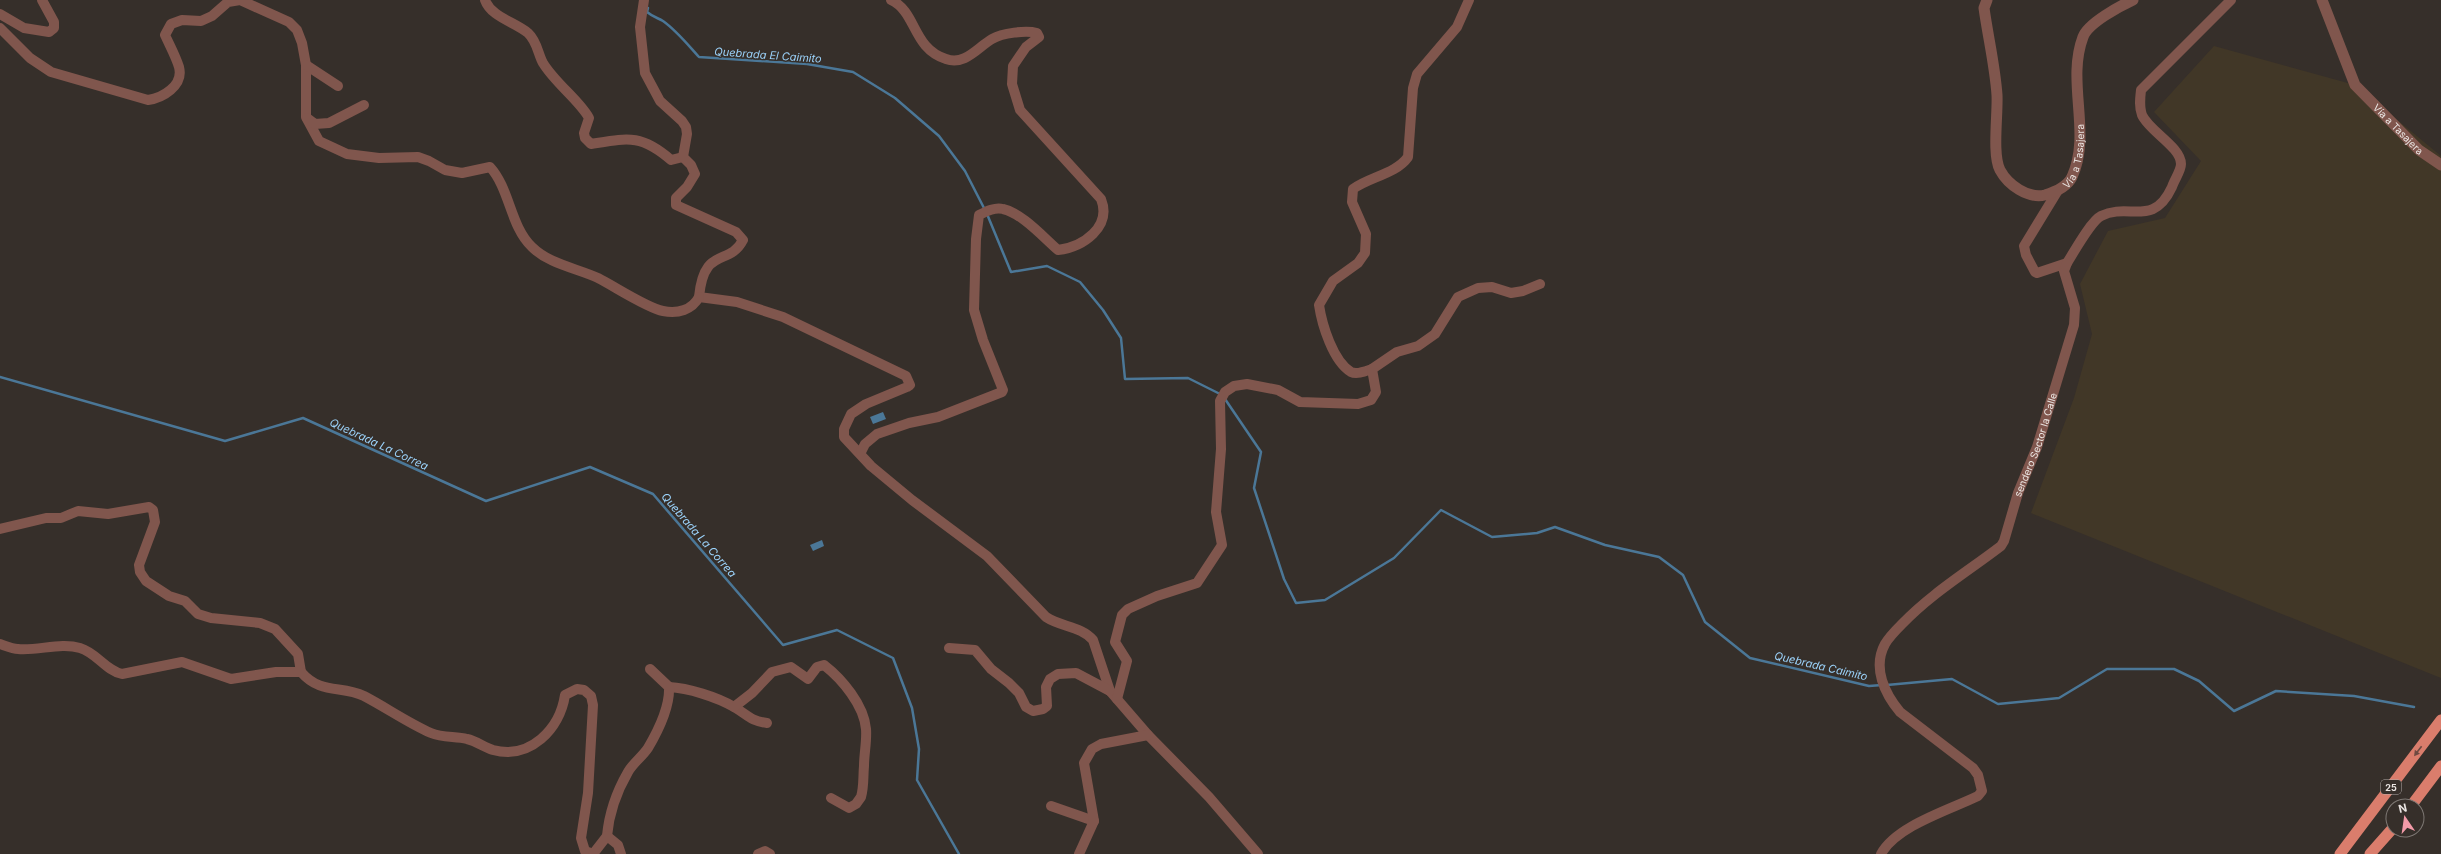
<svg xmlns="http://www.w3.org/2000/svg" width="2441" height="854" font-family="Inter,sans-serif">
<style>
.industrial{fill:#413727}
.water{fill:#4b7797}
.lines{fill:none;stroke-linecap:round;stroke-linejoin:round}
.stream{stroke:#4b7797;stroke-width:2.5}
.minor{stroke:#80564d;stroke-width:10}
.tertiary{stroke:#80564d;stroke-width:11}
.trunk{stroke:#da7d6c;stroke-width:11}
.oneway{fill:#6f4a41}
.labels{text-anchor:middle;dominant-baseline:central;stroke-width:3;stroke-linejoin:round;paint-order:stroke}
.shield{fill:#362f2a;stroke:#b4aeab;stroke-width:1}
.shield-label{font-size:9px;font-weight:bold;fill:#eae5e2}
.street-label{font-size:10px;fill:#eae5e2;stroke:#362f2a}
.water-label{font-size:11px;font-style:italic;fill:#9bd2fa;stroke:#362f2a}
</style>
<rect width="100%" height="100%" fill="#362f2a"/>
<polygon class="industrial" points="2214,46 2355,85 2441,156 2441,678 2031,513 2074,398 2092,334 2080,284 2108,231 2165,218 2201,161 2154,112"/>
<g class="water">
<polygon points="883,412 886,419 873,424 870,417"/>
<polygon points="822,540 824,546 813,551 810,545"/>
</g>
<g class="lines">
<g class="stream">
<path d="M648,8L647,12C653,17 658,18 663,21C677,31 688,45 699,57L807,64L853,72L895,98L939,136L965,171L985,210"/>
<polyline points="987,214 1011,272 1047,266 1080,282 1103,310 1121,338 1125,379 1188,378 1220,394"/>
<polyline points="0,377 225,441 303,418 486,501 590,467 653,494 783,645 837,630 893,658 912,708 919,749 917,780 959,854"/>
<polyline points="1225,399 1261,452 1254,488 1284,579 1296,603 1325,600 1394,558 1441,510 1492,537 1537,533 1555,527 1605,545 1659,557 1683,575 1705,622 1750,658 1869,686 1882,685"/>
<polyline points="1887,685 1952,679 1998,704 2059,698 2107,669 2174,669 2199,681 2234,711 2276,691 2354,696 2414,707"/>
</g>
<g class="minor">
<path d="M485,0C491,17 515,22 528,33C537,41 538,54 543,63C555,83 580,101 589,118L584,133L585,138L591,144C628,138 641,134 671,160L683,157"/>
<path d="M644,0L640,27L645,73L660,101L682,121L686,127L687,134L683,157L691,165L695,174L687,187L676,198V205L736,232L743,240C729,267 704,245 699,297L737,302L783,317L906,376L910,385L907,387L866,404L851,414L844,429V437L871,466L912,500L987,556L1046,617C1061,627 1081,626 1093,640L1110,691L1148,735L1209,797L1258,854"/>
<polyline points="0,14 24,28 49,32 54,28 54,22 42,0"/>
<path d="M0,28L30,58L51,72L148,100C162,98 184,86 179,67C176,57 170,46 165,35L171,24L182,20L201,21L212,16L228,2L240,0L289,22L297,30L302,43L306,65V117L319,141L347,154L379,158L418,157L429,161L445,170L462,173L490,167C510,189 510,226 532,247C549,264 576,268 598,278C614,286 647,308 663,311C678,314 692,310 699,297"/>
<polyline points="306,65 338,86"/>
<polyline points="307,118 315,124 329,123 364,105"/>
<polyline points="2057,192 2024,246 2026,255 2035,272 2037,273 2067,263"/>
<path d="M1372,369C1366,371 1357,375 1351,372C1333,361 1322,325 1319,305L1333,281L1358,263L1365,253L1366,234L1352,202L1353,189C1369,177 1396,174 1408,157L1413,88L1417,74L1457,27L1469,0"/>
<path d="M861,452L865,444L877,434L909,423L938,417L1002,392L1003,390L983,340L974,310L976,239L979,215C987,211 995,207 1003,209C1022,213 1044,238 1058,250C1083,247 1112,227 1101,199L1020,110L1012,84L1013,66L1026,47L1039,37L1037,33C1026,30 1002,33 992,39C978,47 965,66 946,59C912,48 917,12 891,0"/>
<polyline points="0,529 46,518 61,518 78,511 108,514 149,507 153,510 155,522 139,565 140,572 146,581 169,596 185,601 198,614 211,618 260,623 275,629 298,654 301,672"/>
<path d="M0,644C6,646 12,649 18,649C38,651 61,642 80,648C97,653 105,670 122,674L182,662L231,679L276,672H301C321,695 341,685 364,696C387,708 408,723 431,733C443,738 456,736 467,739C476,741 484,747 493,750C530,760 560,729 565,695L577,689L584,690L591,696L593,705L588,793L581,838L585,851L593,854"/>
<polyline points="949,648 975,650 991,669 1009,683 1019,693 1026,707 1033,711 1043,709 1047,706 1046,687 1050,679 1058,674 1076,673 1110,691"/>
<path d="M669,687C688,688 717,697 734,707C748,715 750,721 767,723"/>
<polyline points="1117,699 1127,661 1115,642 1122,615 1128,609 1157,596 1197,583 1222,545 1216,512 1221,449 1220,401 1225,392 1234,386 1247,384 1278,390 1300,402 1358,404 1371,400 1376,392 1372,369 1397,352 1418,346 1435,334 1458,297 1478,288 1492,287 1511,293 1523,291 1540,284"/>
<path d="M734,707L752,693L772,672L791,667L808,679L817,667L824,665C842,679 864,705 866,729C867,741 864,754 864,766C863,777 864,787 861,797L856,804L849,808L831,798"/>
<polyline points="1051,806 1094,821"/>
<path d="M607,836C609,814 617,791 628,772C633,763 642,757 648,748C658,731 670,706 669,687L650,669"/>
<polyline points="593,854 607,836 618,845 621,854"/>
<polyline points="758,854 765,851 770,854"/>
<polyline points="1079,854 1094,821 1084,763 1092,749 1101,744 1148,735"/>
<path id="s1" d="M1881,854C1896,826 1949,810 1978,796L1982,791L1978,775L1973,768L1900,712C1885,694 1872,668 1885,644C1889,637 1896,630 1902,624C1932,593 1967,572 2001,546L2004,541L2018,493L2037,447L2074,325L2075,308L2064,271L2067,263C2074,252 2091,221 2101,216C2129,202 2153,228 2172,187C2174,180 2181,171 2181,164C2181,147 2149,131 2142,115C2139,107 2140,99 2141,90L2231,0"/>
</g>
<g class="tertiary">
<path id="s2" d="M1987,0L1984,8C1988,37 1995,66 1997,95C1998,114 1992,155 2000,170C2008,185 2028,199 2045,195C2055,192 2067,187 2072,177C2092,133 2066,82 2083,37C2088,23 2120,6 2133,0"/>
<path id="s3" d="M2322,0L2355,85L2419,150L2441,165"/>
</g>
<g class="trunk">
<polyline points="2411,806 2441,766"/>
<polyline points="2340,854 2441,720"/>
<polyline points="2370,854 2393,828"/>
</g>
</g>
<defs><path id="oneway-solid" d="M-6-.8H1V-3.2L6.5 0L1 3.2V.8H-6Z"/></defs>
<use class="oneway" href="#oneway-solid" transform="translate(2418 751) rotate(127)"/>
<g class="labels">
<rect class="shield" x="2381" y="780" width="20" height="14" rx="3"/>
<g class="shield-label">
<text x="2391" y="787">25</text>
</g>
<g class="street-label">
<text stroke="none"><textPath href="#s3" startOffset="153">Vía a Tasajera</textPath></text>
<text stroke="none"><textPath href="#s2" startOffset="281">Vía a Tasajera</textPath></text>
<text stroke="none"><textPath href="#s1" startOffset="572">sendero Sector la Calle</textPath></text>
</g>
<g class="water-label">
<text transform="translate(768 55) rotate(4)">Quebrada El Caimito</text>
<text transform="translate(379 444) rotate(25)">Quebrada La Correa</text>
<text transform="translate(699 535) rotate(49)">Quebrada La Correa</text>
<text transform="translate(1821 666) rotate(13)">Quebrada Caimito</text>
</g>
</g>
<g transform="translate(2405 818) rotate(347)"><circle r="19" fill="#362f2a" stroke="#7e7874"/>
<path d="M0-3L7 15L0 10L-7 15Z" fill="#f39aa8"/>
<text y="-6" font-size="11" font-weight="bold" text-anchor="middle" fill="#eae5e2">N</text>
</g>
</svg>
